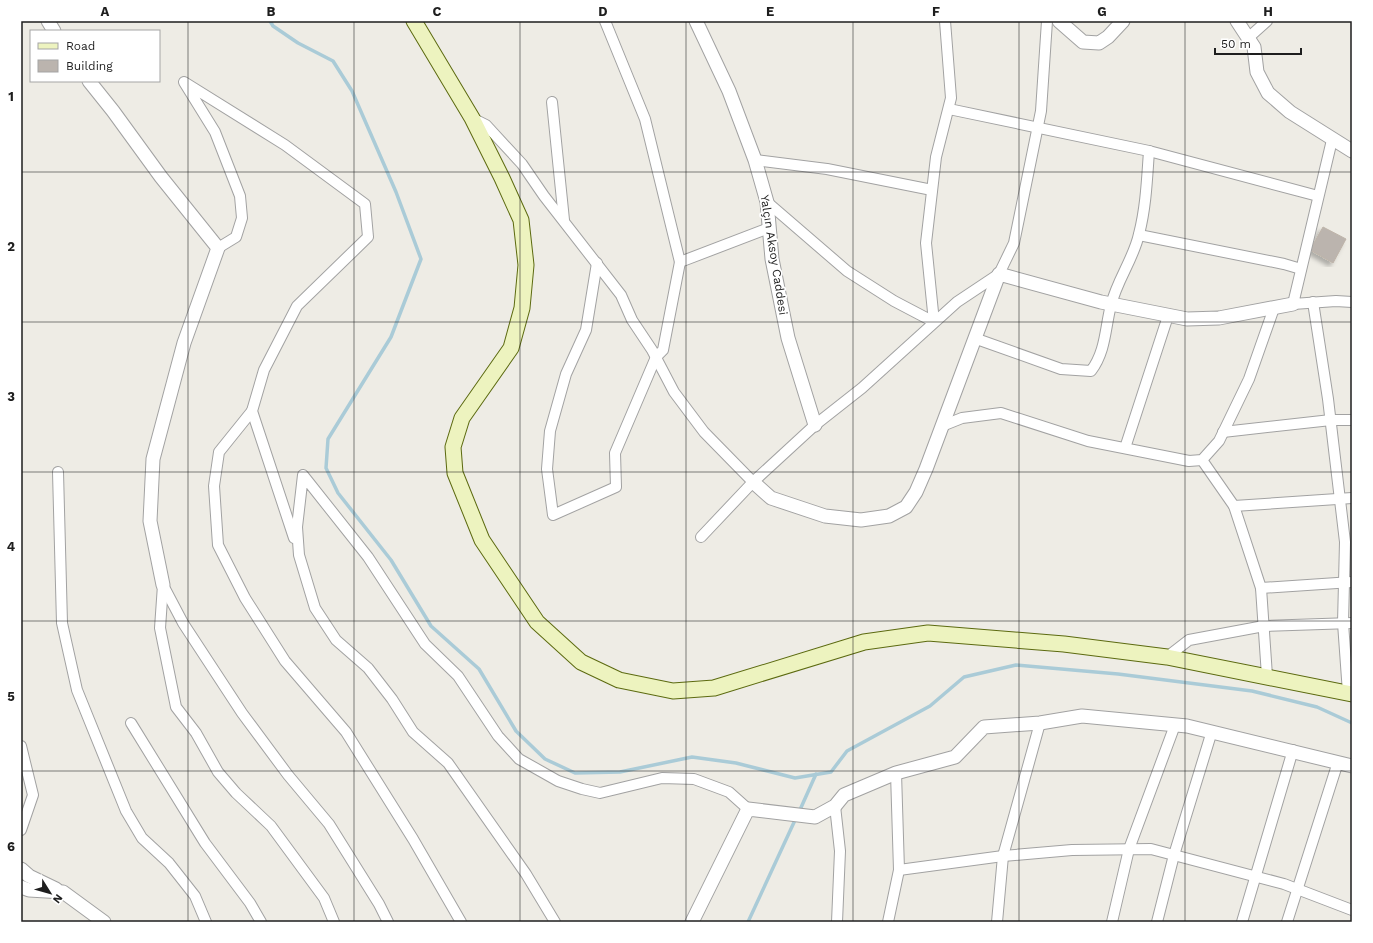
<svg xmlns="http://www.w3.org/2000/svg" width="1373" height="943" font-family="'Work Sans',sans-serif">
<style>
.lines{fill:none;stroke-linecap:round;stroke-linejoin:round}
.stream{stroke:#aacbd7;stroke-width:3.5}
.building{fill:#bbb4ae;stroke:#beb4a9;filter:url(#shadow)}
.minor-casing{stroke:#a2a2a2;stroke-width:12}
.tertiary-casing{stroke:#a2a2a2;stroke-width:15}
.secondary-casing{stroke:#5c6a10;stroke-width:17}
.minor{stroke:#fff;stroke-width:10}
.tertiary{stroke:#fff;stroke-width:13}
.secondary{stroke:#edf3bf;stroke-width:15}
.grid{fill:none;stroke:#1e1e1e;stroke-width:1;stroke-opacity:0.55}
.labels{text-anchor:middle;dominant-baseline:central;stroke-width:3.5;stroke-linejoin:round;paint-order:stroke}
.street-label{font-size:12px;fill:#1e1e1e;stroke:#fff}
.neatline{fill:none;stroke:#1e1e1e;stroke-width:1.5}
.grid-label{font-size:13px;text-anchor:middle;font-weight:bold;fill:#1e1e1e}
</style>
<defs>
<filter id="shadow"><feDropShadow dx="-3.5" dy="3.5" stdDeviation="2" flood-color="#0004"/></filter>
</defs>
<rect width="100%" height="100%" fill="#eeece5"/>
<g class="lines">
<g class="stream">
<polyline points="270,21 273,26 298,43 333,61 352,91 396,192 421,259 391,337 328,439 326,468 338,493 391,560 431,626 479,669 516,731 545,759 575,773 620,772 692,757 736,763 795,778 831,772 847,751 930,706 964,677 1016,665 1118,674 1252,691 1317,707 1352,723"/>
<polyline points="799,812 816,774"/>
<polyline points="748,922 796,818"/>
</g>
</g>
<polygon class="building" points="1323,227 1346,239 1333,263 1310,250"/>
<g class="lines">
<g class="minor-casing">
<g id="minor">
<polyline points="605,21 645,119 680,262"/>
<polyline points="1248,38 1267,21"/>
<polyline points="552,102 564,220"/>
<path d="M949,109L1149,151C1147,179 1146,207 1139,234C1134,258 1117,280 1111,305C1105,328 1106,351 1091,371L1061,369L974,338"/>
<polyline points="472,118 486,125 522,164 544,196 621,295 632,320 652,350 674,392 704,432 753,482"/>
<polyline points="1332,140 1293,304 1336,301 1352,302"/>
<polyline points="1149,151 1318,196"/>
<polyline points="755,160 827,169 932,190"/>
<polyline points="767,202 847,271 894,301 934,322"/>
<polyline points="1139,235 1284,264 1301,269"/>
<polyline points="218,248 236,237 242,218 240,196 215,132 184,82 285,145 365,204 368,237 297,306 264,370 252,411 294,538"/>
<polyline points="597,263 586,330 566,374 550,431 547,469 553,515 616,487 615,453 656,357 663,350 680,262 769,228"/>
<polyline points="1313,302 1328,399 1345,542 1343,623 1348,693"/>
<polyline points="934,322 926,243 936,157 951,98 945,21"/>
<polyline points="252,411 219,452 214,486 218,545 245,598 285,661 346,732 413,839 461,922"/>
<polyline points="942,426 962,418 1001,413 1088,441 1189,461 1202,460 1219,441 1249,379 1274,308"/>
<polyline points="1223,432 1331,420 1352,420"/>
<polyline points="1125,448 1168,316"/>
<polyline points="1202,460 1234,506 1261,588 1267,676"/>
<polyline points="58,472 62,623 77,690 126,811 142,838 169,863 195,896 206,922"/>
<polyline points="1234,506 1352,498"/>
<polyline points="701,537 753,482 815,425 862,388 957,302 999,274 1014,243 1041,111 1047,21"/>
<polyline points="163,585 183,623 242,713 288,775 329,824 379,904 388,922"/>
<polyline points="163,585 160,628 176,707 196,733 218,772 236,793 271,826 324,898 334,922"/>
<polyline points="1261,588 1352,582"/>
<polyline points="1167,657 1189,640 1264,626 1352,623"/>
<polyline points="131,723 205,843 250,903 261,922"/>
<polyline points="21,746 33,795 21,830"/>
<polyline points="835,806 840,851 837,922"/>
<polyline points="899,870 1003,856 1072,850 1151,849 1284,884 1352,910"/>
<polyline points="555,922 526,874 448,763 413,732 392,699 368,668 336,640 315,608 299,555 297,527 303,475 368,557 425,644 458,676 498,736 519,759 558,781 582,789 600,793 662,778 694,779 729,792 748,809"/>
<polyline points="888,922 899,870 896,773"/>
<polyline points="997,922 1003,856 1040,723"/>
<polyline points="1112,922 1129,849 1175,725"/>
<polyline points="1157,922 1174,855 1212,731"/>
<polyline points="1242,922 1293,750"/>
<polyline points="1287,922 1338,762"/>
</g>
</g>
<g class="tertiary-casing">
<g id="tertiary">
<polyline points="48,21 54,31"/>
<polyline points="696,21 729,91 755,160 767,202 772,259 788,338 815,425"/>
<polyline points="1059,21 1083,42 1099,43 1108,37 1123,21"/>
<polyline points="1237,21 1254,47 1257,72 1268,93 1290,112 1352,151"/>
<polyline points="89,81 113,111 161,177 218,248 184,343 153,459 150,521 163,585"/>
<polyline points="753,482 771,498 825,516 861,520 889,516 906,507 916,492 926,469 999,274 1101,302 1187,319 1219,318 1293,304"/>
<polyline points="21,869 29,876 56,889"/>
<polyline points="21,887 29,890 63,892 104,922"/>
<polyline points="692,922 748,809 815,817 835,806 844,795 896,773 955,757 984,727 1040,723 1082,716 1187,726 1352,766"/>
</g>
</g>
<g class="secondary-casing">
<polyline id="secondary" points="414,21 472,118 502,178 521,220 526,265 522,308 511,348 462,418 453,447 455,473 482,540 537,622 581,662 619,680 673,691 714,688 864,642 928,633 1064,644 1167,657 1352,694"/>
</g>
<use href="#minor" class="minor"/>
<use href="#tertiary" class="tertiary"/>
<use href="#secondary" class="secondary"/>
</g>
<path class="grid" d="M188,21V922M354,21V922M520,21V922M686,21V922M853,21V922M1019,21V922M1185,21V922M21,172H1352M21,322H1352M21,472H1352M21,621H1352M21,771H1352"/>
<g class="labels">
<g class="street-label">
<text transform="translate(774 255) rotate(81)">Yalçın Aksoy Caddesi</text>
</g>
</g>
<rect width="1373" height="943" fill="none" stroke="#ffffff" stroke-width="44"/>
<rect x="30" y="30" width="130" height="52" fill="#ffffff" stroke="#a5a5a5"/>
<rect x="38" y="43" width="20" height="6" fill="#edf3bf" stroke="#a5a5a5"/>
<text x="66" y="50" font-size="12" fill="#1e1e1e">Road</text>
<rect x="38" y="60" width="20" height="12" fill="#bbb4ae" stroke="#a5a5a5"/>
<text x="66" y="70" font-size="12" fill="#1e1e1e">Building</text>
<g transform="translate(50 893) rotate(127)" stroke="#ffffff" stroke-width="3" paint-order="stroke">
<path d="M0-3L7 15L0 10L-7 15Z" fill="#1e1e1e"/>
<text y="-6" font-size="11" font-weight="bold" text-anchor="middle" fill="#1e1e1e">N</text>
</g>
<path d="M1215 48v6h86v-6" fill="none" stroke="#1e1e1e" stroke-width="2"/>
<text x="1221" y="48" font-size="12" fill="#1e1e1e" stroke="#ffffff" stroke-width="3" paint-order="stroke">50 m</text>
<rect x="22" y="22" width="1329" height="899" class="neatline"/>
<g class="grid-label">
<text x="105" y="16">A</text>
<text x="271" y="16">B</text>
<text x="437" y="16">C</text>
<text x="603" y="16">D</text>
<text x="770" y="16">E</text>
<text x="936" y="16">F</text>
<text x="1102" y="16">G</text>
<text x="1268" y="16">H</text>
<text x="11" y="101">1</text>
<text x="11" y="251">2</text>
<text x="11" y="401">3</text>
<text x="11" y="551">4</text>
<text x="11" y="701">5</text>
<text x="11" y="851">6</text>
</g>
</svg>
